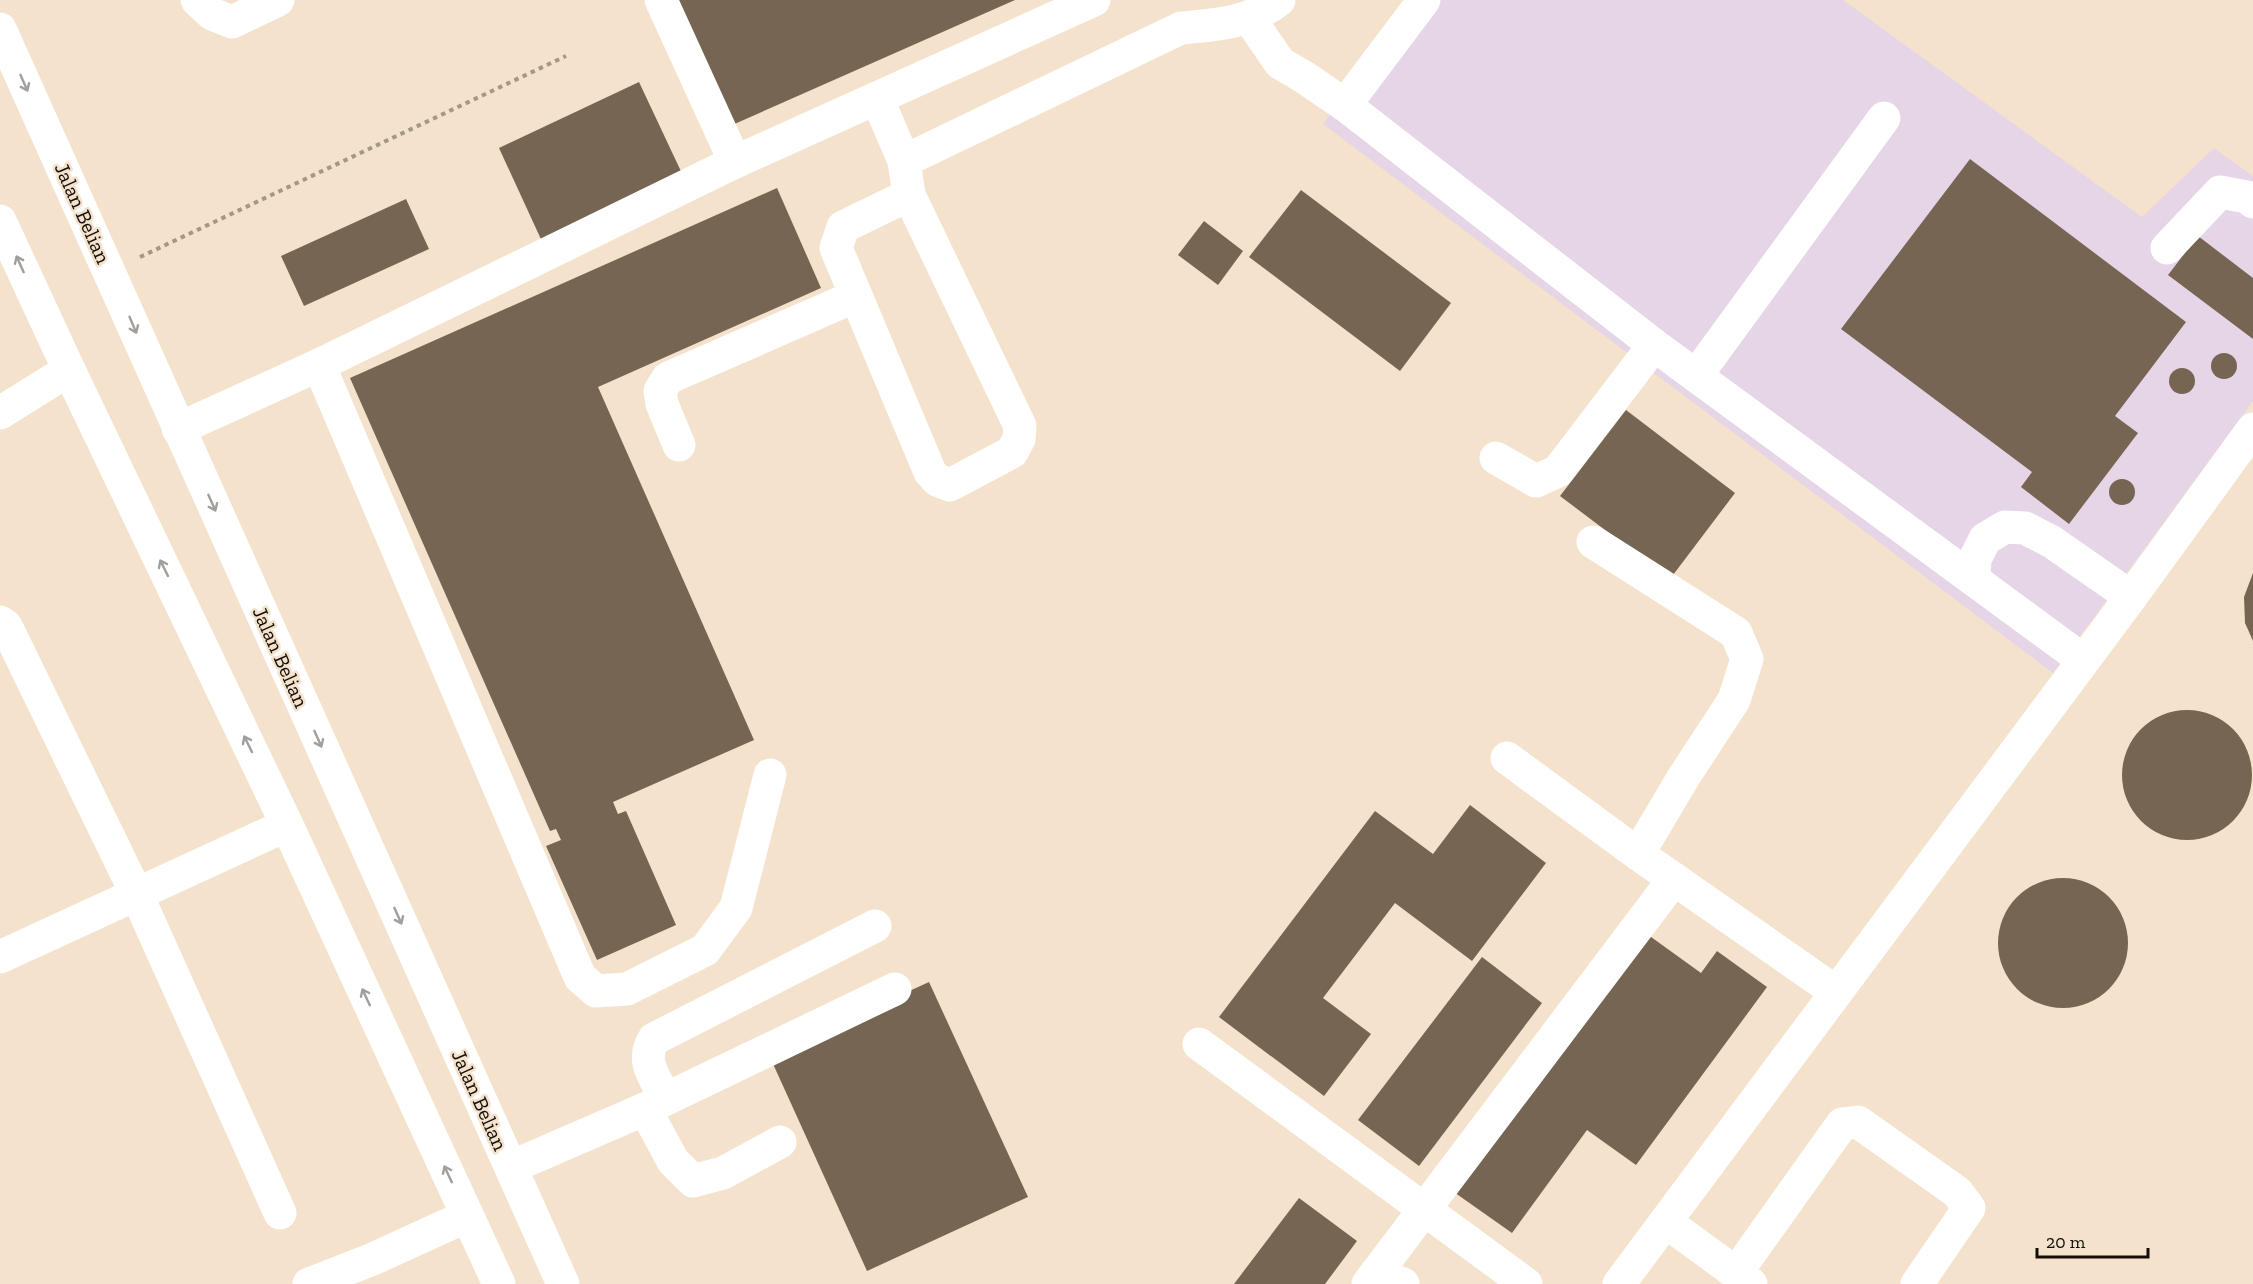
<svg xmlns="http://www.w3.org/2000/svg" width="2253" height="1284" font-family="'Zilla Slab',serif">
<style>
.industrial{fill:#e5d5e7}
.building{fill:#756552}
.lines{fill:none;stroke-linecap:round;stroke-linejoin:round}
.path{stroke:#a59786;stroke-width:4;stroke-dasharray:4.5 4.5;stroke-linecap:butt}
.minor{stroke:#fff;stroke-width:33}
.oneway{stroke:#a19e9b}
.labels{text-anchor:middle;dominant-baseline:central;stroke-width:5;stroke-linejoin:round;paint-order:stroke}
.street-label{font-size:21px;fill:#130d06;stroke:#f4e2cc}
</style>
<rect width="100%" height="100%" fill="#f4e2cc"/>
<polygon class="industrial" points="1416,0 1843,0 2142,217 2214,148 2253,176 2253,401 2053,673 1323,124"/>
<g class="building">
<polygon points="675,0 1015,0 730,126"/>
<polygon points="639,82 686,182 545,248 499,148"/>
<polygon points="1970,159 2186,322 2115,416 2138,433 2069,524 2021,487 2032,472 1841,329"/>
<polygon points="777,188 821,288 598,387 754,740 613,802 618,814 626,811 676,925 597,960 546,846 561,840 556,829 550,831 350,378"/>
<polygon points="1301,190 1451,303 1400,371 1249,257"/>
<polygon points="406,199 429,249 304,306 281,256"/>
<polygon points="1204,221 1243,251 1218,285 1178,255"/>
<polygon points="2198,236 2253,278 2253,339 2168,275"/>
<circle cx="2224" cy="366" r="13"/>
<circle cx="2182" cy="381" r="13"/>
<polygon points="1626,410 1735,493 1670,579 1560,496"/>
<circle cx="2122" cy="492" r="13"/>
<polygon points="2253,573 2253,641 2245,623 2244,597"/>
<circle cx="2187" cy="775" r="65"/>
<polygon points="1470,805 1546,863 1472,961 1395,903 1323,998 1371,1034 1324,1096 1219,1017 1375,811 1433,854"/>
<circle cx="2063" cy="943" r="65"/>
<polygon points="1640,929 1701,973 1717,951 1767,987 1636,1165 1587,1130 1512,1233 1451,1190"/>
<polygon points="1482,957 1542,1003 1419,1166 1358,1120"/>
<polygon points="929,982 1028,1197 867,1271 769,1055"/>
<polygon points="1299,1198 1357,1241 1325,1284 1234,1284"/>
</g>
<g class="lines">
<polyline class="path" points="140,257 566,56"/>
<g class="minor">
<polyline points="197,0 212,14 232,22 278,0"/>
<polyline points="661,0 735,162"/>
<polyline points="1249,18 1280,63 1304,77 1345,105 1654,345 2083,660"/>
<polyline points="0,29 563,1284"/>
<polyline points="877,98 904,161 909,195 1020,426 1019,439 1012,452 950,485 937,480 930,472 836,248 843,227 909,195"/>
<polyline points="1345,105 1424,0"/>
<path d="M904,161L1181,28C1215,25 1250,23 1279,0"/>
<polyline points="0,221 69,370 287,825 499,1284"/>
<polyline points="2167,248 2220,192 2247,197 2253,202"/>
<polyline points="319,365 580,977 596,991 627,989 705,950 736,908 770,775"/>
<polyline points="1696,376 1884,118"/>
<polyline points="0,413 69,370"/>
<polyline points="178,429 319,365 735,162 1094,0"/>
<polyline points="679,445 662,404 660,391 668,378 856,296"/>
<polyline points="1496,458 1536,481 1558,471 1654,345"/>
<polyline points="1593,542 1736,633 1747,659 1734,700 1683,778 1638,854"/>
<polyline points="1974,580 1975,559 1985,539 2005,527 2025,528 2052,542 2131,597"/>
<polyline points="0,622 6,626 137,895 280,1213"/>
<polyline points="1507,758 1638,854 1836,992"/>
<polyline points="0,957 287,825"/>
<polyline points="1199,1044 1526,1284"/>
<path d="M666,1099C655,1078 640,1061 654,1039L875,926"/>
<polyline points="645,1109 673,1161 693,1181 723,1173 780,1142"/>
<polyline points="511,1167 645,1109 895,989"/>
<polyline points="1666,1222 1751,1284"/>
<polyline points="1376,1273 1403,1284"/>
<polyline points="1736,1273 1842,1124 1858,1122 1957,1192 1969,1208 1917,1284"/>
<polyline points="309,1284 373,1259 467,1216"/>
<polyline points="1368,1284 1674,879"/>
<polyline points="1619,1284 2131,597 2253,429"/>
</g>
</g>
<defs><path id="oneway-shaft" d="M-6 0H5M1.5-3L5.5 0L1.5 3" fill="none" stroke-width="1.6" stroke-linecap="round" stroke-linejoin="round" transform="scale(1.5)"/></defs>
<g class="oneway">
<use href="#oneway-shaft" transform="translate(24 83) rotate(66)"/>
<use href="#oneway-shaft" transform="translate(20 264) rotate(-114)"/>
<use href="#oneway-shaft" transform="translate(133 325) rotate(67)"/>
<use href="#oneway-shaft" transform="translate(212 503) rotate(66)"/>
<use href="#oneway-shaft" transform="translate(164 568) rotate(-116)"/>
<use href="#oneway-shaft" transform="translate(318 739) rotate(66)"/>
<use href="#oneway-shaft" transform="translate(248 744) rotate(-116)"/>
<use href="#oneway-shaft" transform="translate(398 916) rotate(66)"/>
<use href="#oneway-shaft" transform="translate(366 997) rotate(-115)"/>
<use href="#oneway-shaft" transform="translate(448 1174) rotate(-115)"/>
</g>
<g class="labels">
<g class="street-label">
<text transform="translate(83 213) rotate(66)">Jalan Belian</text>
<text transform="translate(281 657) rotate(66)">Jalan Belian</text>
<text transform="translate(480 1100) rotate(66)">Jalan Belian</text>
</g>
</g>
<path d="M2037 1248v9h111v-9" fill="none" stroke="#130d06" stroke-width="3"/>
<text x="2046" y="1248" font-size="18" fill="#130d06" stroke="#f4e2cc" stroke-width="4.5" paint-order="stroke">20 m</text>
</svg>
